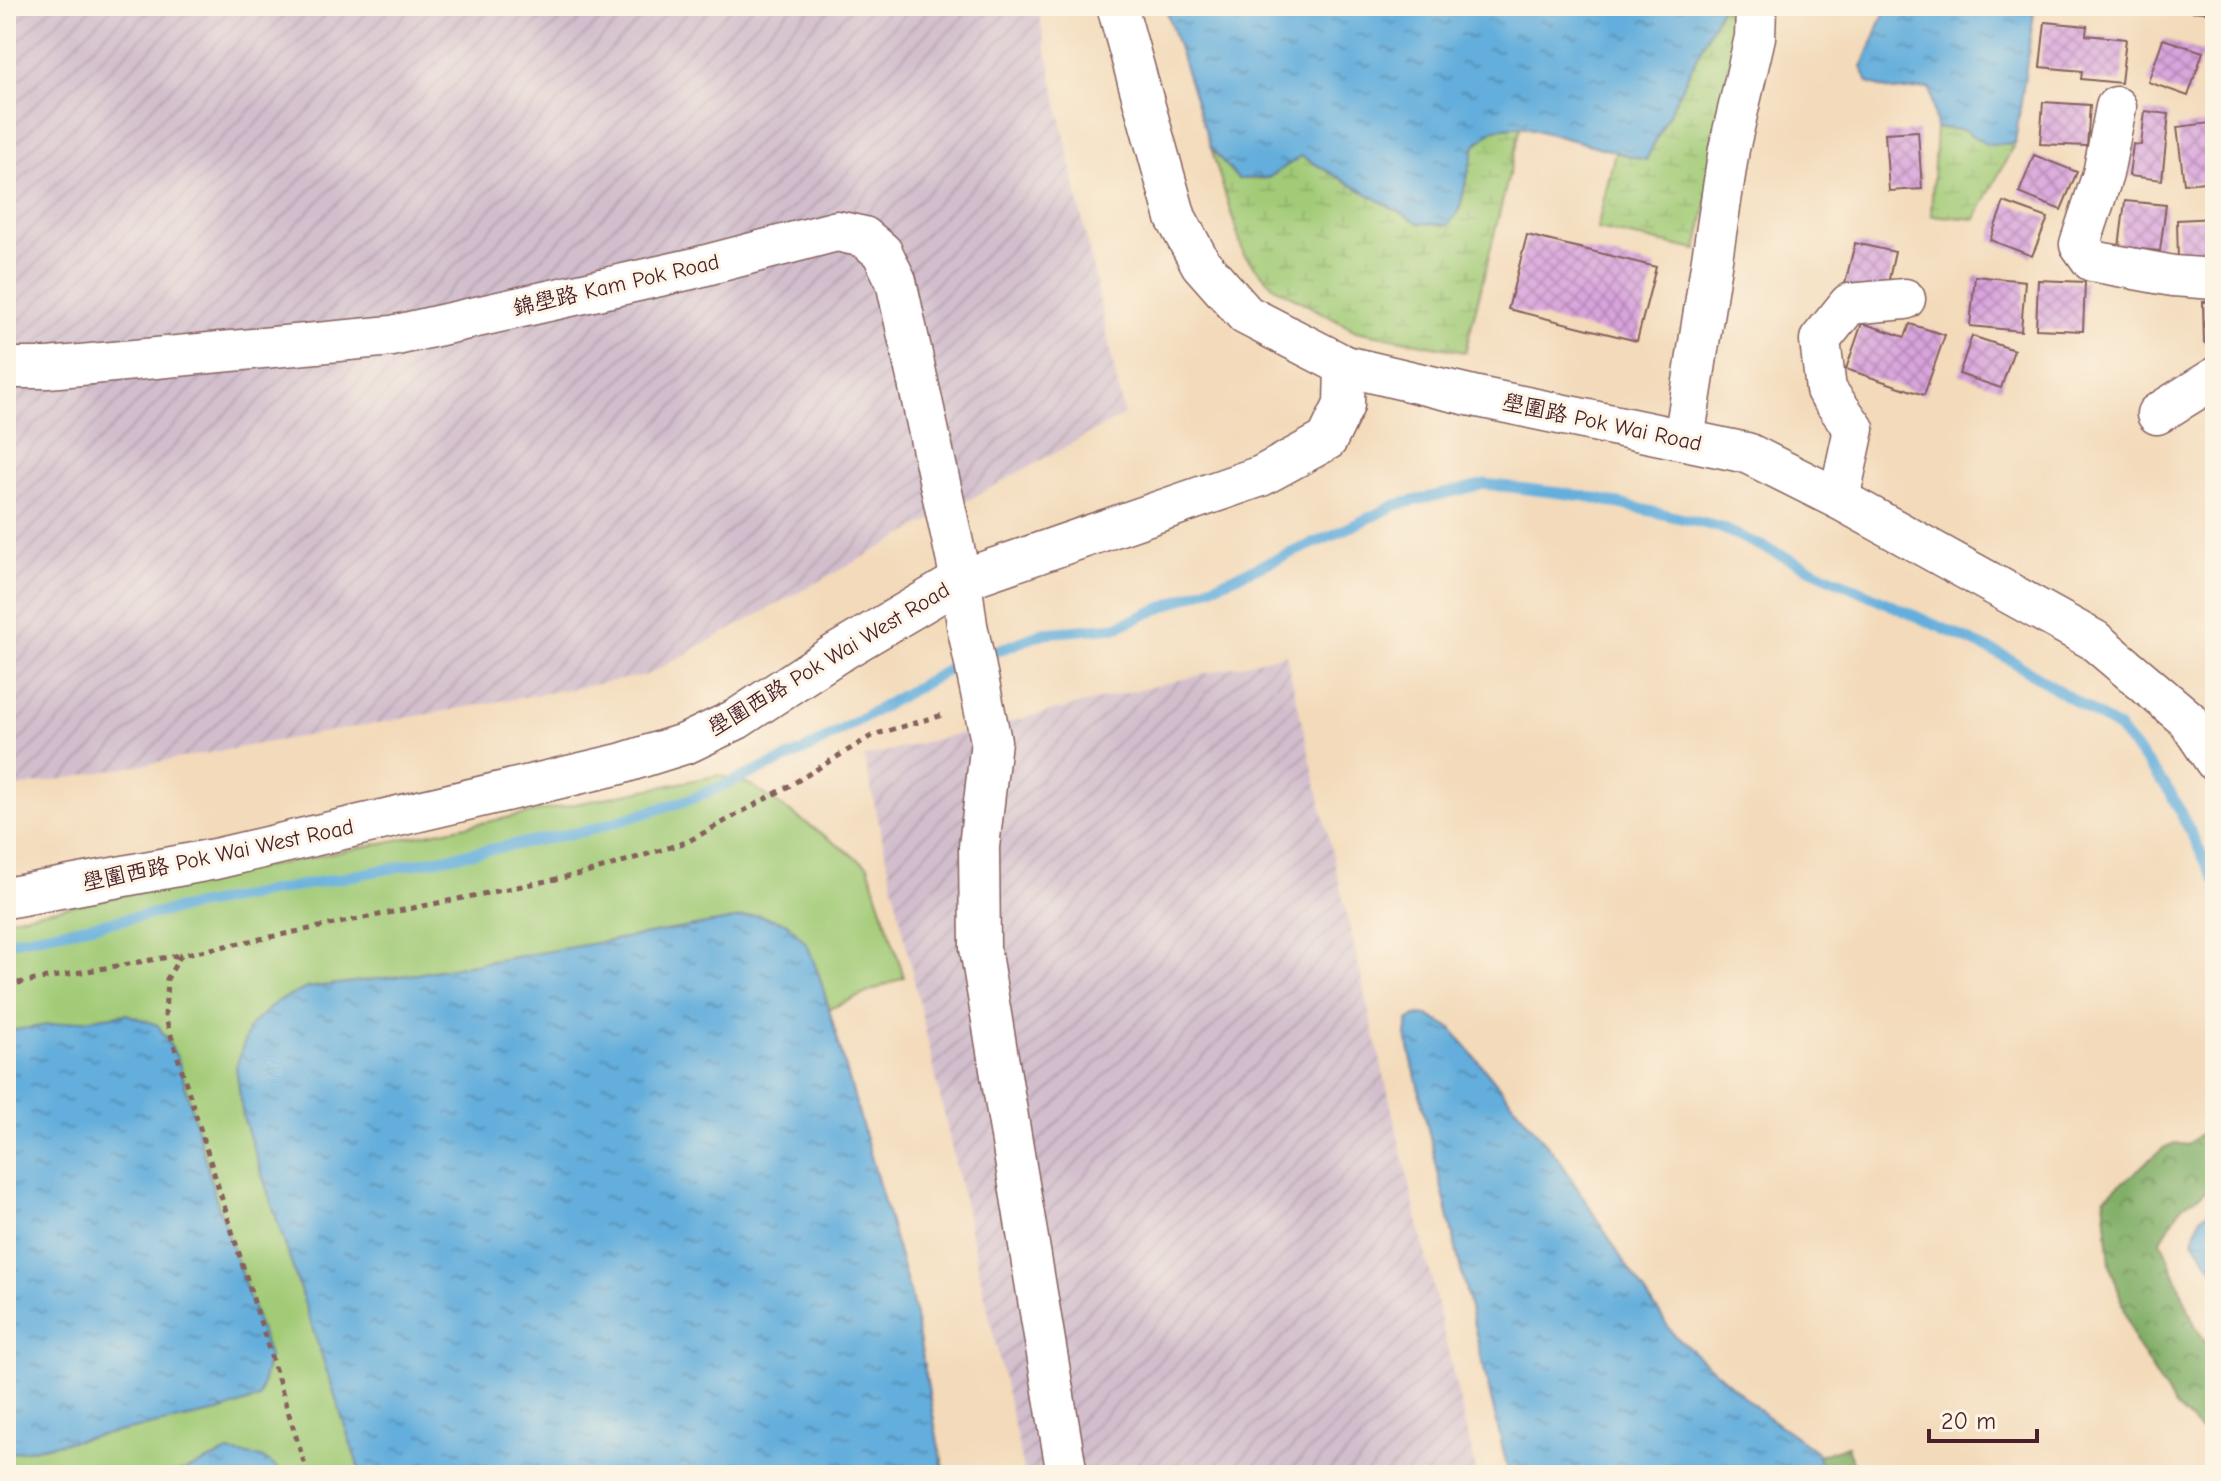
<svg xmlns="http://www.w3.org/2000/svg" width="2221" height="1481" font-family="'Comic Neue','LXGW WenKai TC',sans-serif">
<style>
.industrial{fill:url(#industrial-furrows)}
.green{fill:#a2cb77;stroke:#767551;stroke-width:2}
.forest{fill:url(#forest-crowns);stroke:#66674a;stroke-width:2}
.wetland{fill:url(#wetland-marsh);stroke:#767551;stroke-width:2}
.water{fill:url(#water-ripples);stroke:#576684;stroke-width:2}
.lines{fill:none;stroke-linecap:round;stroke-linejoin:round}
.stream{stroke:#64aedc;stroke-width:11}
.building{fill:url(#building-cross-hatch)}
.minor-casing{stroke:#85605d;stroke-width:43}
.path{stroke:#85605d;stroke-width:5;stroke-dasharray:6 6;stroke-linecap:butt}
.minor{stroke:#fff;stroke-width:40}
.labels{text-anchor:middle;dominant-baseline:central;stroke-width:6;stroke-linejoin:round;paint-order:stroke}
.street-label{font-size:22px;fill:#4a1f2b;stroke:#fcf5e5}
</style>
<defs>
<pattern id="industrial-furrows" width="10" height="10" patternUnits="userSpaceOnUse" patternTransform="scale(2)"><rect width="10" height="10" fill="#d1bdcc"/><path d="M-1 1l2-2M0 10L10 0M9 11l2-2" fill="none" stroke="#b5a2af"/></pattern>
<pattern id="forest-crowns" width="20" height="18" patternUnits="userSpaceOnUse" patternTransform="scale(2)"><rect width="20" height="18" fill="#81af68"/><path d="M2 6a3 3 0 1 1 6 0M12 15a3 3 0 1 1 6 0" fill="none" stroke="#6c8e56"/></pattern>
<pattern id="wetland-marsh" width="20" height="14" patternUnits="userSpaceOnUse" patternTransform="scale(2)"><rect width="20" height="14" fill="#a2cb77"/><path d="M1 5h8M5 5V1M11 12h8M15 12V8" fill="none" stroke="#8dae67"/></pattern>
<pattern id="water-ripples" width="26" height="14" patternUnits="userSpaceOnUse" patternTransform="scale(2)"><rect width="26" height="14" fill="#64aedc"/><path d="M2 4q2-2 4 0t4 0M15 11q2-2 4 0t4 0" fill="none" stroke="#548db3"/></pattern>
<pattern id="building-cross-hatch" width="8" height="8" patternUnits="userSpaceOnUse" patternTransform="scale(2)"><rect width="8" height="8" fill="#d9a4dd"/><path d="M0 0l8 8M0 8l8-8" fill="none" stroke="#b285b3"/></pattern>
</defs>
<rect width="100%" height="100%" fill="#fcf5e5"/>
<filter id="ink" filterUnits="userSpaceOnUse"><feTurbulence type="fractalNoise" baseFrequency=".0125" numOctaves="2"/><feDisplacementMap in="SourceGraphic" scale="16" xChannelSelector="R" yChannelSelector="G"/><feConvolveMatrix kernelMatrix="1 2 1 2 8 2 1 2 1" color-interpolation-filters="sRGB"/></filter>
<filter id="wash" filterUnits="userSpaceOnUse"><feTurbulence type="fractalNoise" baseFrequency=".006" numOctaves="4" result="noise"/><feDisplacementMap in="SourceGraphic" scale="32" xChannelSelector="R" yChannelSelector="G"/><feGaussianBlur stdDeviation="1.8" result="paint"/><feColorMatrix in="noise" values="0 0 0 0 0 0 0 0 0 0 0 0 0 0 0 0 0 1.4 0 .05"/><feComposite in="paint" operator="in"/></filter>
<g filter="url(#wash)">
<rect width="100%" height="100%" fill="#f3daba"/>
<g class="industrial">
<polygon points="6,6 1037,6 1124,415 647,675 6,789"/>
<polygon points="1286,654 1477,1475 1025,1475 864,757"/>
</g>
<polygon class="green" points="719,775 751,785 868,866 904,977 829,1009 946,1475 6,1475 6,919"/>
<g class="forest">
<polygon points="2215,1122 2215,1186 2181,1207 2161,1240 2195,1325 2215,1358 2215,1445 2175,1406 2135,1342 2110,1264 2104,1198 2165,1147 2175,1143 2187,1145"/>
<polygon points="1847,1446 1856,1475 1783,1475 1783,1468"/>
</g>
<g class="wetland">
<polygon points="1722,6 1741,35 1697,250 1597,229 1615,152 1646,160"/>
<polygon points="1521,126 1465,352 1356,331 1274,287 1244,255 1211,148 1238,179 1268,178 1301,156 1419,223 1459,211 1475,145 1495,129"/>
<polygon points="1936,128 1964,130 1987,145 2015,143 1975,219 1931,215"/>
</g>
<g class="water">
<polygon points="1165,6 1722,6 1646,160 1521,126 1495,129 1475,145 1459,211 1448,225 1419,223 1301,156 1268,178 1238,179 1211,148"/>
<polygon points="1887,6 2035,6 2015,143 1987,145 1964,130 1936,128 1930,88 1893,91 1868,83 1862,68"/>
<polygon points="758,915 787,923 807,944 820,978 912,1300 944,1475 361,1475 243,1117 236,1067 249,1027 276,1002 307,988 416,974"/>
<polygon points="126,1014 158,1025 178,1059 215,1196 269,1356 259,1398 219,1412 6,1454 6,1031"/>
<polygon points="1417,1015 1427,1015 1451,1028 1561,1162 1622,1259 1674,1335 1765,1415 1816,1451 1824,1475 1509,1475 1406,1035 1408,1021"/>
<polygon points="2215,1208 2215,1273 2193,1240 2200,1218"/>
<polygon points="228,1452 261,1457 288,1475 161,1475 184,1471"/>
</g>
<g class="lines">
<polyline class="stream" points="6,942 586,831 691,799 804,751 951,668 1044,633 1116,627 1331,536 1396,505 1485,484 1585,496 1719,527 2006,657 2119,729 2170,792 2215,880"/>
</g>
<g id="blocks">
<g class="building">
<polygon points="2170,6 2206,6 2205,12 2170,10"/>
<polygon points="2045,22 2087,26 2086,35 2126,39 2121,83 2081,79 2082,71 2040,67"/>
<polygon points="2163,39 2203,52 2188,96 2148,82"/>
<polygon points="2043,102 2090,105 2087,146 2040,144"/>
<polygon points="2145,111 2169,114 2162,180 2129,176 2133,144 2141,145"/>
<polygon points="2210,123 2215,181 2184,184 2177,127"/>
<polygon points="1918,131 1922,189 1889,191 1885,133"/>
<polygon points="2034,155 2077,172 2061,210 2019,193"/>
<polygon points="2125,201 2166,205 2160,251 2119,247"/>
<polygon points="2004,202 2048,218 2032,256 1990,240"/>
<polygon points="2215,218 2215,259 2178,261 2177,220"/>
<polygon points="1527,235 1656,267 1637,341 1508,309"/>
<polygon points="1855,243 1895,252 1885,297 1844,288"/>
<polygon points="1975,276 2025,281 2021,331 1970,326"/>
<polygon points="2038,280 2085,282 2083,331 2036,329"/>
<polygon points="2215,301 2215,343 2204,343 2203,302"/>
<polygon points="1862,323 1905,337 1910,324 1945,335 1924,395 1846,369"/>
<polygon points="1972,336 2014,350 2001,388 1959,374"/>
</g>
</g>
</g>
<g filter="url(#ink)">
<use href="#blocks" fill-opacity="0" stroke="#85605d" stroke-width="2"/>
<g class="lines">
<g class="minor-casing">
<g id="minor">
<polyline points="1117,6 1176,218 1201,264 1246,315 1345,366 1473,396 1747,453 1839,499 2094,640 2187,719 2215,761"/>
<polyline points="2116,107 2103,174 2080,244 2092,261 2173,276 2215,279"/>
<polyline points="6,368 48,368 392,336 691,269 837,231 864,237 882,252 896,281 961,580 967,625 991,741 979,847 980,948 1067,1475"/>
<polyline points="2157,414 2215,378"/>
<polyline points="1684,440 1729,149 1755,37 1756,9 1754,6"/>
<polyline points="1839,499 1854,429 1826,390 1820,340 1849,304 1905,299"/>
<polyline points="6,898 215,859 620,764 687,743 737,719 834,655 961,580 1261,476 1327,440 1344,405 1345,366"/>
</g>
</g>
<g class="path">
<polyline points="6,985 180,955"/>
<polyline points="308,1475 165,1016 167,979 181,955 586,873 687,842 789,786 873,735 946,714"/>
</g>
<use href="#minor" class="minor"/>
</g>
</g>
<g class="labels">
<g class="street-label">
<text transform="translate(616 285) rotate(-13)">錦壆路 Kam Pok Road</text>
<text transform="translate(1602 423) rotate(12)">壆圍路 Pok Wai Road</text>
<text transform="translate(829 659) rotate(-31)">壆圍西路 Pok Wai West Road</text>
<text transform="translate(218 855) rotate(-12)">壆圍西路 Pok Wai West Road</text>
</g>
</g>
<rect width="2221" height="1481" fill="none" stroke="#fcf5e5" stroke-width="32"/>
<path d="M1929 1429v12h108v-12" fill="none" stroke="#4a1f2b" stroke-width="4"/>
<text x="1941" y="1429" font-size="24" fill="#4a1f2b" stroke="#fcf5e5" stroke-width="6" paint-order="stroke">20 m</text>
</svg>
